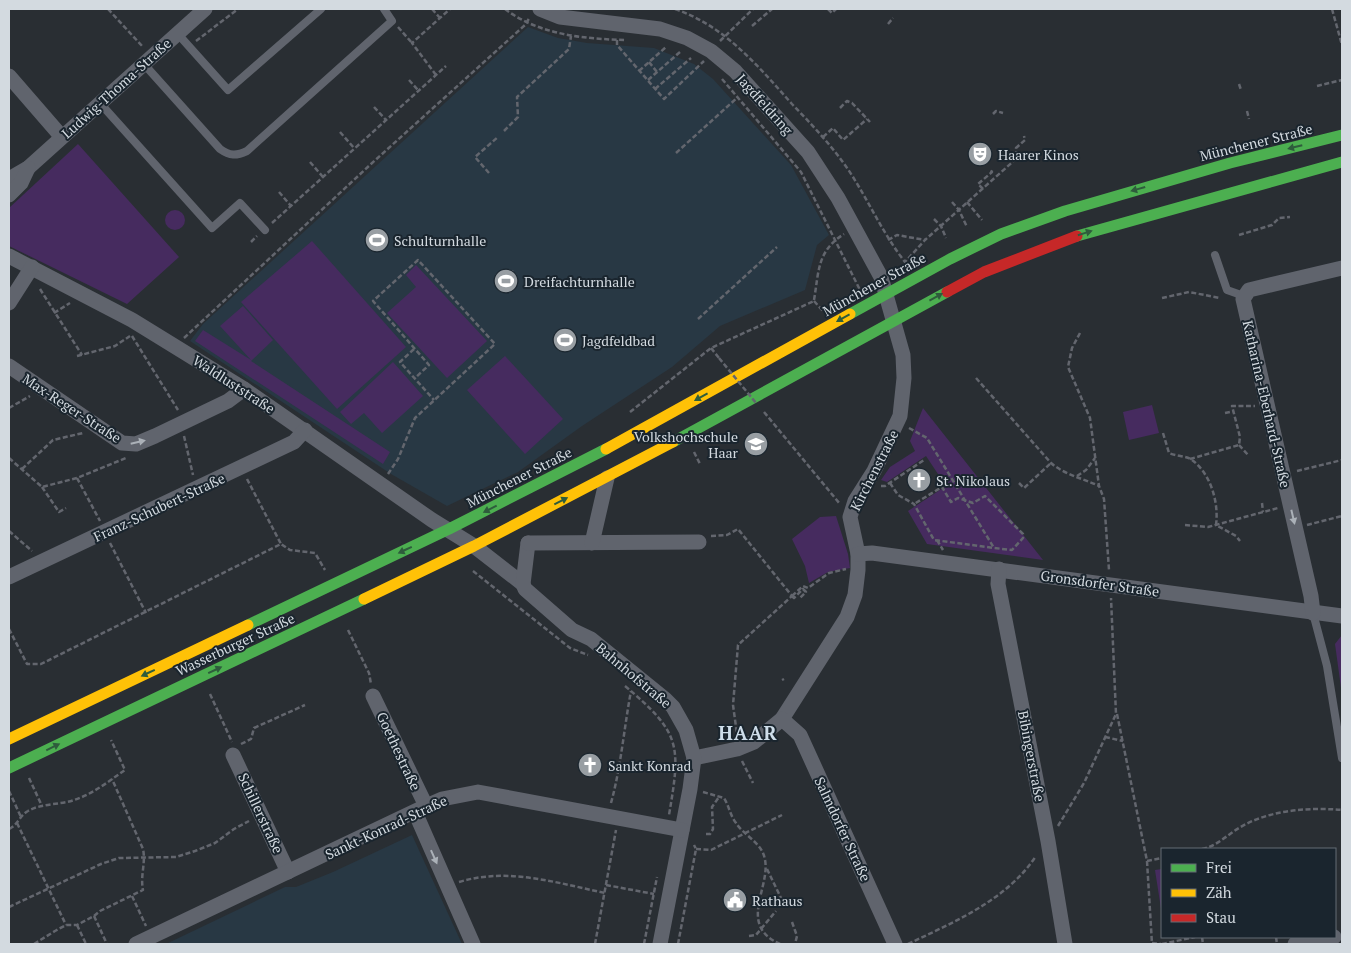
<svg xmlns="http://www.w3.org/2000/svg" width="1351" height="953" font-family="'PT Serif',serif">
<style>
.built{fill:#283844}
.green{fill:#462b5f}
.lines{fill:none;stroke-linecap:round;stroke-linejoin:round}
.path{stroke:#63666e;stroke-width:2.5;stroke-dasharray:5 2.5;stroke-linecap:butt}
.lane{stroke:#60646d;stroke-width:8}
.street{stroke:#60646d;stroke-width:15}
.fast{stroke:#4caf50;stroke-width:11}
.slow{stroke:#ffc107;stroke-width:11}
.jam{stroke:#c62828;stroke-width:11}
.path-bridge{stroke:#63666e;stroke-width:2.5;stroke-dasharray:5 2.5;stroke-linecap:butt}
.oneway{fill:#2e5c3c}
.oneway2{fill:#abb1b8}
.labels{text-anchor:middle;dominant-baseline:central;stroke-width:4;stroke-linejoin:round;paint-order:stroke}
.street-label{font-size:14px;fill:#d3dae0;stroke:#1a252e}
.poi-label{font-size:14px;fill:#d3dae0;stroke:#1a252e;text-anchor:start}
.district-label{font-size:19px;font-weight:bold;letter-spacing:1px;fill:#cfdeea;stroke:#1a252e}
</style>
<rect width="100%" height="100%" fill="#292e33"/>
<g class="built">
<polygon points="528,27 558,38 587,43 654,48 694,64 713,79 791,165 829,235 817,245 805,290 720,326 672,367 582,426 518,472 447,506 391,474 190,341 203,324"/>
<polygon points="412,835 462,944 166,944 285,887 296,887 333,872"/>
</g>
<g class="green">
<polygon points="78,144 179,257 127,304 9,246 9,208"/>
<circle cx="175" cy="220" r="10"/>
<polygon points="312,241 406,347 337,409 241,302"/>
<polygon points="416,265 487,341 447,378 387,313 416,287 406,275"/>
<polygon points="243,306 273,340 251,361 390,452 383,464 195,341 203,330 251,360 220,326"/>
<polygon points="505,356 563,419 525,454 467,390"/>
<polygon points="393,362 423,396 382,433 364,413 351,424 340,412"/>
<polygon points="1152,405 1159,433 1129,440 1123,412"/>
<polygon points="923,408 1043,560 927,544 908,511 946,486 926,456 887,482 881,480 890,467 915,451 910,441"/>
<polygon points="836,516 848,554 850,568 828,572 809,583 805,566 792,539 820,517"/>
<polygon points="1342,635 1342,695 1335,644"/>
<polygon points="1162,869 1162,915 1155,870"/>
</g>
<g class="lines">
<g class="path">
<polyline points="108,9 143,47"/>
<polyline points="432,9 440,18"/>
<path d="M505,9C539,35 585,39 626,40"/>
<path d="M675,9C725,26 758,66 792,104C814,127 836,150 853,177C871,206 884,235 905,262L925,240L1017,158L1016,148L1025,140L1024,136"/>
<polyline points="828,9 832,13 836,9"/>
<polyline points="1332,9 1342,45"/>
<polyline points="888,24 893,18"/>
<polyline points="752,26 772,9"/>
<polyline points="398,27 412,43"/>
<polyline points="617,40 617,45 664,99 704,61"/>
<polyline points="196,41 238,9"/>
<polyline points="720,41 753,9"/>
<polyline points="649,62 657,72"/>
<polyline points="639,71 666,47"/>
<polyline points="436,75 412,43 450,9"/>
<polyline points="722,79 801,172 860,290"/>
<polyline points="409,80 418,90"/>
<polyline points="648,80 680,52"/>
<polyline points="1239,84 1241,90"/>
<polyline points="1317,86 1342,80"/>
<polyline points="655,89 691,58"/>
<polyline points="374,107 386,120"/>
<polyline points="840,108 847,101 852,103 870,122"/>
<polyline points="1247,111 1249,119"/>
<polyline points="993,114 996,111 1003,113"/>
<polyline points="504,131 518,117 517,97 569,49 571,36"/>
<polyline points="340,132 354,148"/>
<polyline points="823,137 833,128 843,140 867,119"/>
<polyline points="676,153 738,97"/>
<polyline points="310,162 323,177"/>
<polyline points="489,173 475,157 498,137"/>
<polyline points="983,189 978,184 992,172 990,169"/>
<polyline points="279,192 291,206"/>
<polyline points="952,202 959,210 967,227"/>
<polyline points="967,202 982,220"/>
<polyline points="934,219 941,226 946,238"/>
<polyline points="272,223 446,66"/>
<polyline points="1239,235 1272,225 1279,218 1290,217"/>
<polyline points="888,240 897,235 925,240"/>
<polyline points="251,242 257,236"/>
<polyline points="40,289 82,355"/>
<polyline points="1162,298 1189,292 1220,298"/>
<path d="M814,300C819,271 817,251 844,234"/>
<polyline points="814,301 823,311"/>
<polyline points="54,313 70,303"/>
<polyline points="698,319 777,247"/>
<polyline points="1080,333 1072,348 1068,367 1090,418 1099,486 1104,499 1109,570"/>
<polyline points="132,336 178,410"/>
<polyline points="184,338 371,164 525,25 530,17"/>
<polyline points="711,348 719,358"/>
<polyline points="414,349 400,362 434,400"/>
<polyline points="77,356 115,346 130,336"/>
<path d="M976,378L1051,463C1065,475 1082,478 1099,486"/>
<polyline points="9,408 30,396"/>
<polyline points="630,412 711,348 814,301"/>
<polyline points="764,412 840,504"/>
<polyline points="1225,413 1234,411"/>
<polyline points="909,428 927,438 994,548 1012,550 1023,538 1023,534 985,496 973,503 958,498 951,502 942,487 914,504"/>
<path d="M1163,433L1169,453C1176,456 1187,456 1192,460C1211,474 1219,503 1216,525L1236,536L1240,541"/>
<polyline points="184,436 193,475"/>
<polyline points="1239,445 1249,456"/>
<polyline points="694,452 700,464"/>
<polyline points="9,458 42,487 77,478 126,458"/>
<polyline points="1190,459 1239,445 1240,437 1232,406 1255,406"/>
<polyline points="22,469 53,440 83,433"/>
<polyline points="1297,471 1342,460"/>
<polyline points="388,474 398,459 415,418 495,344 418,260 373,301 429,365 415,378"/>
<polyline points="1077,476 1086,470 1095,458"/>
<polyline points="77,478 100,521"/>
<polyline points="247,479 281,544"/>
<polyline points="890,483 898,495 914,504 934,540 994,548"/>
<polyline points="1019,483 1024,488 1051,463"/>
<polyline points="881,486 885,486 924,460"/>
<polyline points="42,487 59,512 66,508"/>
<polyline points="1262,503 1263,512"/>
<polyline points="1185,525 1208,527 1278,508"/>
<polyline points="1307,525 1342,516"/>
<polyline points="9,531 32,551"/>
<polyline points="711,536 727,535 738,529 792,596 738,645 733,705 737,734"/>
<polyline points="937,540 943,550"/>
<polyline points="110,543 146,613"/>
<polyline points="473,571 570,648 588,655"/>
<polyline points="792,596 803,586 808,588 829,573 846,569"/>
<polyline points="792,596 794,598 803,589 806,592 799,599"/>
<polyline points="9,629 27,664 41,664 281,544 290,550 315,553 325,570"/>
<polyline points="348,630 369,673 371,684"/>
<polyline points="782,680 784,679"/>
<path d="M625,686C681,733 681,745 669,815"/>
<polyline points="210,694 232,742"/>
<polyline points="1117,714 1147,861 1152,944"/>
<polyline points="1105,737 1123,741"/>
<polyline points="241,744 251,739 254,728 305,705"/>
<polyline points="742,761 753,783"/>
<polyline points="29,778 42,806"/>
<polyline points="9,791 21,817"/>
<path d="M703,792L724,798C729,806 730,815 736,823C742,833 756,840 762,851C778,881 733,923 780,944"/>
<path d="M611,803C621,767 624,728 631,691"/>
<polyline points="17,823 66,925"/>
<polyline points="1058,826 1084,783 1116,714 1111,598"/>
<path d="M9,829C18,825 20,815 28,811C42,803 60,805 74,800C93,794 109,781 125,770L111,740"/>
<polyline points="706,834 710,834 713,829 712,807 719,797"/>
<polyline points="696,849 711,850 782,815"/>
<path d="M1202,849C1217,846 1227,835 1239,828C1268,810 1309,807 1342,810"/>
<polyline points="1147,861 1162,858"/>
<polyline points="767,869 781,898"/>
<path d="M459,882C508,867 557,883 605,893"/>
<polyline points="606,885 654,894"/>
<polyline points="132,896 146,926"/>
<polyline points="9,907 101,864 119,858 176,857 195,851 215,843 234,829 249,821"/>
<polyline points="94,916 107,944"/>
<polyline points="792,922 797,936 795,944"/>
<polyline points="77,925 86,944"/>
<polyline points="749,936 756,935 776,911"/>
<polyline points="1202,937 1203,944"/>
<polyline points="1276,937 1277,944"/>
<polyline points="1152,943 1161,944"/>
<path d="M34,944L55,931L66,925H77L94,916L100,911L143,890C140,876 146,863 143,849L112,779"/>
<polyline points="595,944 616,830"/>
<polyline points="644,944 657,877"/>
<polyline points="678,944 696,849 694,845"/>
<path d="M908,944C954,922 1007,900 1036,856"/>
<polyline points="1162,944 1195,937"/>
</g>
<g class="lane">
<polyline points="177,33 228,90 321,9"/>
<path d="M143,63L220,149C230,156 236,156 247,151L392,21L384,9"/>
<polyline points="99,102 212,228 240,203 265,230"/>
<polyline points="1215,255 1227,290 1244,296"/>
<polyline points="1313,613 1327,666 1342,758"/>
</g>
<g class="street">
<polyline points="540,9 560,17 660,29 687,38 711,51 735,71 808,152 838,198 881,277 903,355 904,378 900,416 874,471 855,501 850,517 858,554 858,570 855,595 847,617 782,719 754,742 737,749 694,758"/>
<polyline points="9,76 61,136"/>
<polyline points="9,179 28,168 205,9"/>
<polyline points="9,195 21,183 28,168"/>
<polyline points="9,256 132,320 244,389 432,520 474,546 523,584"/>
<polyline points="9,303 32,267"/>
<polyline points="9,366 122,443 136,444 155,436 228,401 244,389"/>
<polyline points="528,543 523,584 525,589 572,630 591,639 665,699 673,707 686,730 694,758 690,789 660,944"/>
<polyline points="528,543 699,542"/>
<polyline points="592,543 607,478"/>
<polyline points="858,554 872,553 1342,616"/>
<polyline points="999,569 998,584 1048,841 1065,944"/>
<polyline points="9,577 294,442 305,430"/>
<polyline points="1313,613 1311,596 1243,299 1249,290 1342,268"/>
<polyline points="373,696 426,806"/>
<polyline points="782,719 800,735 895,944"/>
<polyline points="233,755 288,872"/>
<polyline points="415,812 473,944"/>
<polyline points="136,944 426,806 442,799 478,792 682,830"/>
<polyline points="1295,944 1334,937"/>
</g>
<g class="fast">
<polyline points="1077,236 1342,162"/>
<polyline points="850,314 950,259 1001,234 1065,211 1230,163 1342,135"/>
<polyline points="673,442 947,292"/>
<polyline points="248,625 449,529 606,449"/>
<polyline points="9,768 364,599"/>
</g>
<g class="slow">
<polyline points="606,449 850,314"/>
<polyline points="364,599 474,546 673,442"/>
<polyline points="9,739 248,625"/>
</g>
<polyline class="jam" points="947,292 984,272 1077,236"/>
<polyline class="path-bridge" points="719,358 756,403"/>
</g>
<defs><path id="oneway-solid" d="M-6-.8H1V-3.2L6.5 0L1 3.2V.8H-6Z" transform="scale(1.25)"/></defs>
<g class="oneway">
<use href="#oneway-solid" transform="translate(1295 147) rotate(166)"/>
<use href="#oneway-solid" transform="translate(1138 189) rotate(164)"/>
<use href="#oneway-solid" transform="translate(1085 233) rotate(-17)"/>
<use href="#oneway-solid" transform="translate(936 297) rotate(-29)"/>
<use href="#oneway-solid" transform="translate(843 318) rotate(151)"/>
<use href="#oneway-solid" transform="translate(701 397) rotate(151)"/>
<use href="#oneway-solid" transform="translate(561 501) rotate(-27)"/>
<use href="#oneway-solid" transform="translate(490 509) rotate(153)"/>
<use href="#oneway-solid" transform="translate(405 550) rotate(155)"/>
<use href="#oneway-solid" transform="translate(215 670) rotate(-25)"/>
<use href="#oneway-solid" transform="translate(148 673) rotate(155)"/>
<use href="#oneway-solid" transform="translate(53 747) rotate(-26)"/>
</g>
<g class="oneway2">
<use href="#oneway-solid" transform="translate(138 442) rotate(-13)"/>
<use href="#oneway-solid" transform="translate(1293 517) rotate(77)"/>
<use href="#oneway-solid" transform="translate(434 857) rotate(66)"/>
</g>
<defs>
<g id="theatre-disc" transform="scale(1.25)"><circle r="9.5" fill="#989ea3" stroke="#1a252e"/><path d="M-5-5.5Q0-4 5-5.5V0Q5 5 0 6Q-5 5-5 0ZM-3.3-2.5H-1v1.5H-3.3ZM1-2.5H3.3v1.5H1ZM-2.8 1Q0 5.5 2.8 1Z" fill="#fff"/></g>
<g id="stadium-disc" transform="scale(1.25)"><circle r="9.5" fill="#989ea3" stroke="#1a252e"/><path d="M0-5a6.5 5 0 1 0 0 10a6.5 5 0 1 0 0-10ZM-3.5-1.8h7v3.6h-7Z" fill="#fff"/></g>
<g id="university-disc" transform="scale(1.25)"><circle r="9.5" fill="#989ea3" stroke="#1a252e"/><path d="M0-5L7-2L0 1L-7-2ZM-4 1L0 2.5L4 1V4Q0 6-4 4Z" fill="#fff"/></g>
<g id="church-disc" transform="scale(1.25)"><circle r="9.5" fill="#989ea3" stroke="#1a252e"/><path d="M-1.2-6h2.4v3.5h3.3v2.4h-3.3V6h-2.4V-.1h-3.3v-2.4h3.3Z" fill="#fff"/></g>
<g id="civic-disc" transform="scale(1.25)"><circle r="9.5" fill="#989ea3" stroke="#1a252e"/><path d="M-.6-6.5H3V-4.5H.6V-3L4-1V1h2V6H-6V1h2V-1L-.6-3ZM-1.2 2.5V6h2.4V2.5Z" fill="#fff"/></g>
</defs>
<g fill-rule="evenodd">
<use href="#theatre-disc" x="980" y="154"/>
<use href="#stadium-disc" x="377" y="240"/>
<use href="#stadium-disc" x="506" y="281"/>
<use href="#stadium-disc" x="565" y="340"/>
<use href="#university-disc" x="756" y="444"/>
<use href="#church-disc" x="919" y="480"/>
<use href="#church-disc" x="590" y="765"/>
<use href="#civic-disc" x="735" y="900"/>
</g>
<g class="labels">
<g class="street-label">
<text transform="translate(116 88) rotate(-42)">Ludwig-Thoma-Straße</text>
<text transform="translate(765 104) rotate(48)">Jagdfeldring</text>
<text transform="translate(1256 142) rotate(-14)">Münchener Straße</text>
<text transform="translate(874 284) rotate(-29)">Münchener Straße</text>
<text transform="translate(234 384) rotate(33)">Waldluststraße</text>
<text transform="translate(1267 404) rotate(77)">Katharina-Eberhard-Straße</text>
<text transform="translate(72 408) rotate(33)">Max-Reger-Straße</text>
<text transform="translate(874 470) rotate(-63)">Kirchenstraße</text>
<text transform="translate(519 477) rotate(-27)">Münchener Straße</text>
<text transform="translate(159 507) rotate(-25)">Franz-Schubert-Straße</text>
<text transform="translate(1100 583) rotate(8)">Gronsdorfer Straße</text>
<text transform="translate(235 644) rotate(-25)">Wasserburger Straße</text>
<text transform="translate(634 675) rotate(40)">Bahnhofstraße</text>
<text transform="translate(399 751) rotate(65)">Goethestraße</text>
<text transform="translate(1032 756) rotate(79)">Bibingerstraße</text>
<text transform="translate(261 813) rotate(65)">Schillerstraße</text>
<text transform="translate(386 827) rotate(-25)">Sankt-Konrad-Straße</text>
<text transform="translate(843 829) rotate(65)">Salmdorfer Straße</text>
</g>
<g class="poi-label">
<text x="998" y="154">Haarer Kinos</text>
<text x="394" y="240">Schulturnhalle</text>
<text x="524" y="281">Dreifachturnhalle</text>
<text x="582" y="340">Jagdfeldbad</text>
<text x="738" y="436" text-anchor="end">Volkshochschule<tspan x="738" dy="16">Haar</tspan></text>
<text x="936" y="480">St. Nikolaus</text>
<text x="608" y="765">Sankt Konrad</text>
<text x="752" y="900">Rathaus</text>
</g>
<g class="district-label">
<text x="748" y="732">HAAR</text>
</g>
</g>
<rect width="1351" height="953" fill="none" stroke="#d3dae0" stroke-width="20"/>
<rect x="1161" y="848" width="175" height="90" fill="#1a252e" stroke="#646d75"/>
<rect x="1171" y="864" width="25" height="8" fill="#4caf50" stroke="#646d75"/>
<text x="1206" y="873" font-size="15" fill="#d3dae0">Frei</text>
<rect x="1171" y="889" width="25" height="8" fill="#ffc107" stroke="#646d75"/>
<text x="1206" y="898" font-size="15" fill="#d3dae0">Zäh</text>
<rect x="1171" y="914" width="25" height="8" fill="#c62828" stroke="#646d75"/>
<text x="1206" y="923" font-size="15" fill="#d3dae0">Stau</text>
</svg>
